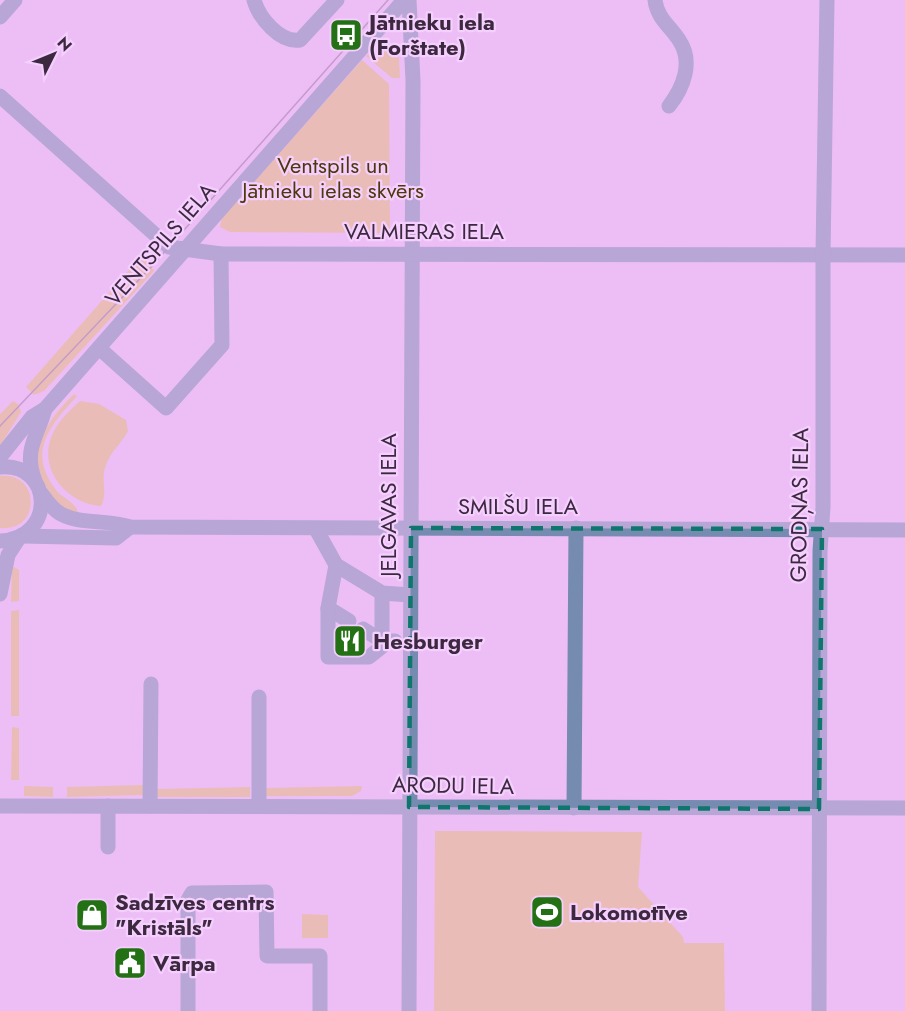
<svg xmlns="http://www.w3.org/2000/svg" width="905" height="1011" font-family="Jost,sans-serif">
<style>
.green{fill:#e7ba6a}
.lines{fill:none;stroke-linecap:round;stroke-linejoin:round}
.minor{stroke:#758baf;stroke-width:15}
.tram{stroke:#927198;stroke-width:1.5}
.marked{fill:none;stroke:#0f766e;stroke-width:4.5;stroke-dasharray:12 8;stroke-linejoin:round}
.labels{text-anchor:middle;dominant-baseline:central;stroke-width:4.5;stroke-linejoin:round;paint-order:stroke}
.poi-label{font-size:22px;font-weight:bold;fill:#3c2940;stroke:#f5cffd;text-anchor:start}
.park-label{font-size:22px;fill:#4d380c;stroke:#f5cffd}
.street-label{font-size:22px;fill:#3c2940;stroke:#f5cffd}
</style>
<rect width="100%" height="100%" fill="#edbef6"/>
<g class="green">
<polygon points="377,47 389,49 399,58 400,78 392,78 366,56"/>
<polygon points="362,60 389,84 390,233 230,232 220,227 222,218"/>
<polygon points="143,254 154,271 44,391 34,395 26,387"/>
<path d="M74,394L77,396C51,425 26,451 56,490C62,498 75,502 78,512C56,514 44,481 34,465C41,432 50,418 74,394Z"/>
<polygon points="13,401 18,404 21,412 0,446 0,414"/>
<path d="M80,401L99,404L126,420L128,431C120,446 111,450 105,468C101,480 108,495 101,506C67,504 36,468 53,433C59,420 70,410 80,401Z"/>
<path d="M0,476C40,471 42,532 0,528Z"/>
<polygon points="12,566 19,570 19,601 11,602"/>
<polygon points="19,610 19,716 11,716 11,611"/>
<polygon points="12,727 19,728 19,780 11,780"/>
<polygon points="143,785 144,795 67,797 67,787"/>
<polygon points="24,786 53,787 53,797 24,796"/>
<polygon points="362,786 361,791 352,796 266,796 265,788"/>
<polygon points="250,787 250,797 157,797 157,789"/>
<polygon points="435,831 642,832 638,887 683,937 684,943 724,943 725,1011 434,1011"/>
<polygon points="302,914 328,915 328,938 302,938"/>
</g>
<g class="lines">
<g class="minor">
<path d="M254,0C259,18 280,43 300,40L337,0"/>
<polyline points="409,0 413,80 409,1011"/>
<path d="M655,0C657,18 670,26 679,40C694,62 683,88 669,106"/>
<polyline points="0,17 15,0"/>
<polyline points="0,96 169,247 221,254 905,255"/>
<polyline points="99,348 166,408 222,345 221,254"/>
<path d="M0,457L32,417L45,409C166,273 283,136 404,0"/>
<path d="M0,467C53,462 57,539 0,541"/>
<path d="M35,481C23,450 37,438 45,409"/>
<path d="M41,493C46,500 53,510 61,514C81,525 108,519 130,527L905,530"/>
<polyline points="316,529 336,565 382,593 410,595"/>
<polyline points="22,536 116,538 130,527"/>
<polyline points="336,565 328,608 349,621"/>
<polyline points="0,594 8,555 19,538"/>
<polyline points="328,608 328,657 369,657 389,641"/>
<polyline points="363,629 382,641 395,641"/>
<polyline points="382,641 382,593"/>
<polyline points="259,697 259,806"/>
<polyline points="0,806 905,808"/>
<polyline points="150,806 151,684"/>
<polyline points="574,808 576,528"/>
<polyline points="108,847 108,806"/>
<polyline points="188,1011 188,900 192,893 266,892 267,956 320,956 320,1011"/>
<polyline points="819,1011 820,551 823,507 823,254 827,0"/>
</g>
<polyline class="tram" points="0,426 153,265 388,0"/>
</g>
<path d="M0 0H905V1011H0ZM411,528L822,529L819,809L409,807Z" fill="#edbef6" fill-opacity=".55" fill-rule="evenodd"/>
<path class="marked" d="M411,528L822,529L819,809L409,807Z"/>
<defs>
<g id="bus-square" transform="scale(1.725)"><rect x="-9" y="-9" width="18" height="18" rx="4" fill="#247015" stroke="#f5cffd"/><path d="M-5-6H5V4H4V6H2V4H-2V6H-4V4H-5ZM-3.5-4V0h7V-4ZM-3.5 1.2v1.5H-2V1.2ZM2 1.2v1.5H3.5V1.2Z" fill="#fff"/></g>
<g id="restaurant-square" transform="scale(1.725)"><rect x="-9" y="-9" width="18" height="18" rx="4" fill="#247015" stroke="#f5cffd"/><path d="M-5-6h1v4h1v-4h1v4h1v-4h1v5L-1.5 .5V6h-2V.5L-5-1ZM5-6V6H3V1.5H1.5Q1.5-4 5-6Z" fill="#fff"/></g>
<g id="stadium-square" transform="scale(1.725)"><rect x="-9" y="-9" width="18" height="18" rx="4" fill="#247015" stroke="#f5cffd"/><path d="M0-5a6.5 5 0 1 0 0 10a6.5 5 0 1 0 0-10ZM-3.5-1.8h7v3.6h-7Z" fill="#fff"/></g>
<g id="shop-square" transform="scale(1.725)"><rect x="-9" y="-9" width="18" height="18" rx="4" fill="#247015" stroke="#f5cffd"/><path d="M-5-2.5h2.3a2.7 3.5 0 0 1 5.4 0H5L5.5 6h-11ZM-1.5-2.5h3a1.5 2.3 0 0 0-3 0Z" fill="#fff"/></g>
<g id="civic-square" transform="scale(1.725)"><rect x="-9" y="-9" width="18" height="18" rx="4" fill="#247015" stroke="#f5cffd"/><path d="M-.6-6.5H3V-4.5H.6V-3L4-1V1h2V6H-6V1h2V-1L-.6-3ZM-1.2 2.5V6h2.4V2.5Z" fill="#fff"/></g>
</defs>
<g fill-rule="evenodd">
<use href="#bus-square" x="346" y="35"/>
<use href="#restaurant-square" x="350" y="641"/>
<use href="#stadium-square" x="547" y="912"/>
<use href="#shop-square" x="92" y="915"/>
<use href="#civic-square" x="130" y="963"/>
</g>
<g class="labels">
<g class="poi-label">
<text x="369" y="22">Jātnieku iela<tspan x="369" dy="25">(Forštate)</tspan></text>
<text x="373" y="641">Hesburger</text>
<text x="115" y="902">Sadzīves centrs<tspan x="115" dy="25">"Kristāls"</tspan></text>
<text x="570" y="912">Lokomotīve</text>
<text x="153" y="963">Vārpa</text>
</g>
<g class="park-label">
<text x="333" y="165">Ventspils un<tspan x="333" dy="25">Jātnieku ielas skvērs</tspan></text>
</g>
<g class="street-label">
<text x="424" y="231">VALMIERAS IELA</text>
<text transform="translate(160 244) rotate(-49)">VENTSPILS IELA</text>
<text transform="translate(388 505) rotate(-90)">JELGAVAS IELA</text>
<text transform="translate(799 505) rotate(-89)">GRODŅAS IELA</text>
<text x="518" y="506">SMILŠU IELA</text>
<text transform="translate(453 785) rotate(1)">ARODU IELA</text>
</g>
</g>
<g transform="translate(54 54) rotate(47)" stroke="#f5cffd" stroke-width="4.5" paint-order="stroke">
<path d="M0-4.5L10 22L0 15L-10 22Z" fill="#3c2940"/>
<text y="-9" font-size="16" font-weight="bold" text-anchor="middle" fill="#3c2940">N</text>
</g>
</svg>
